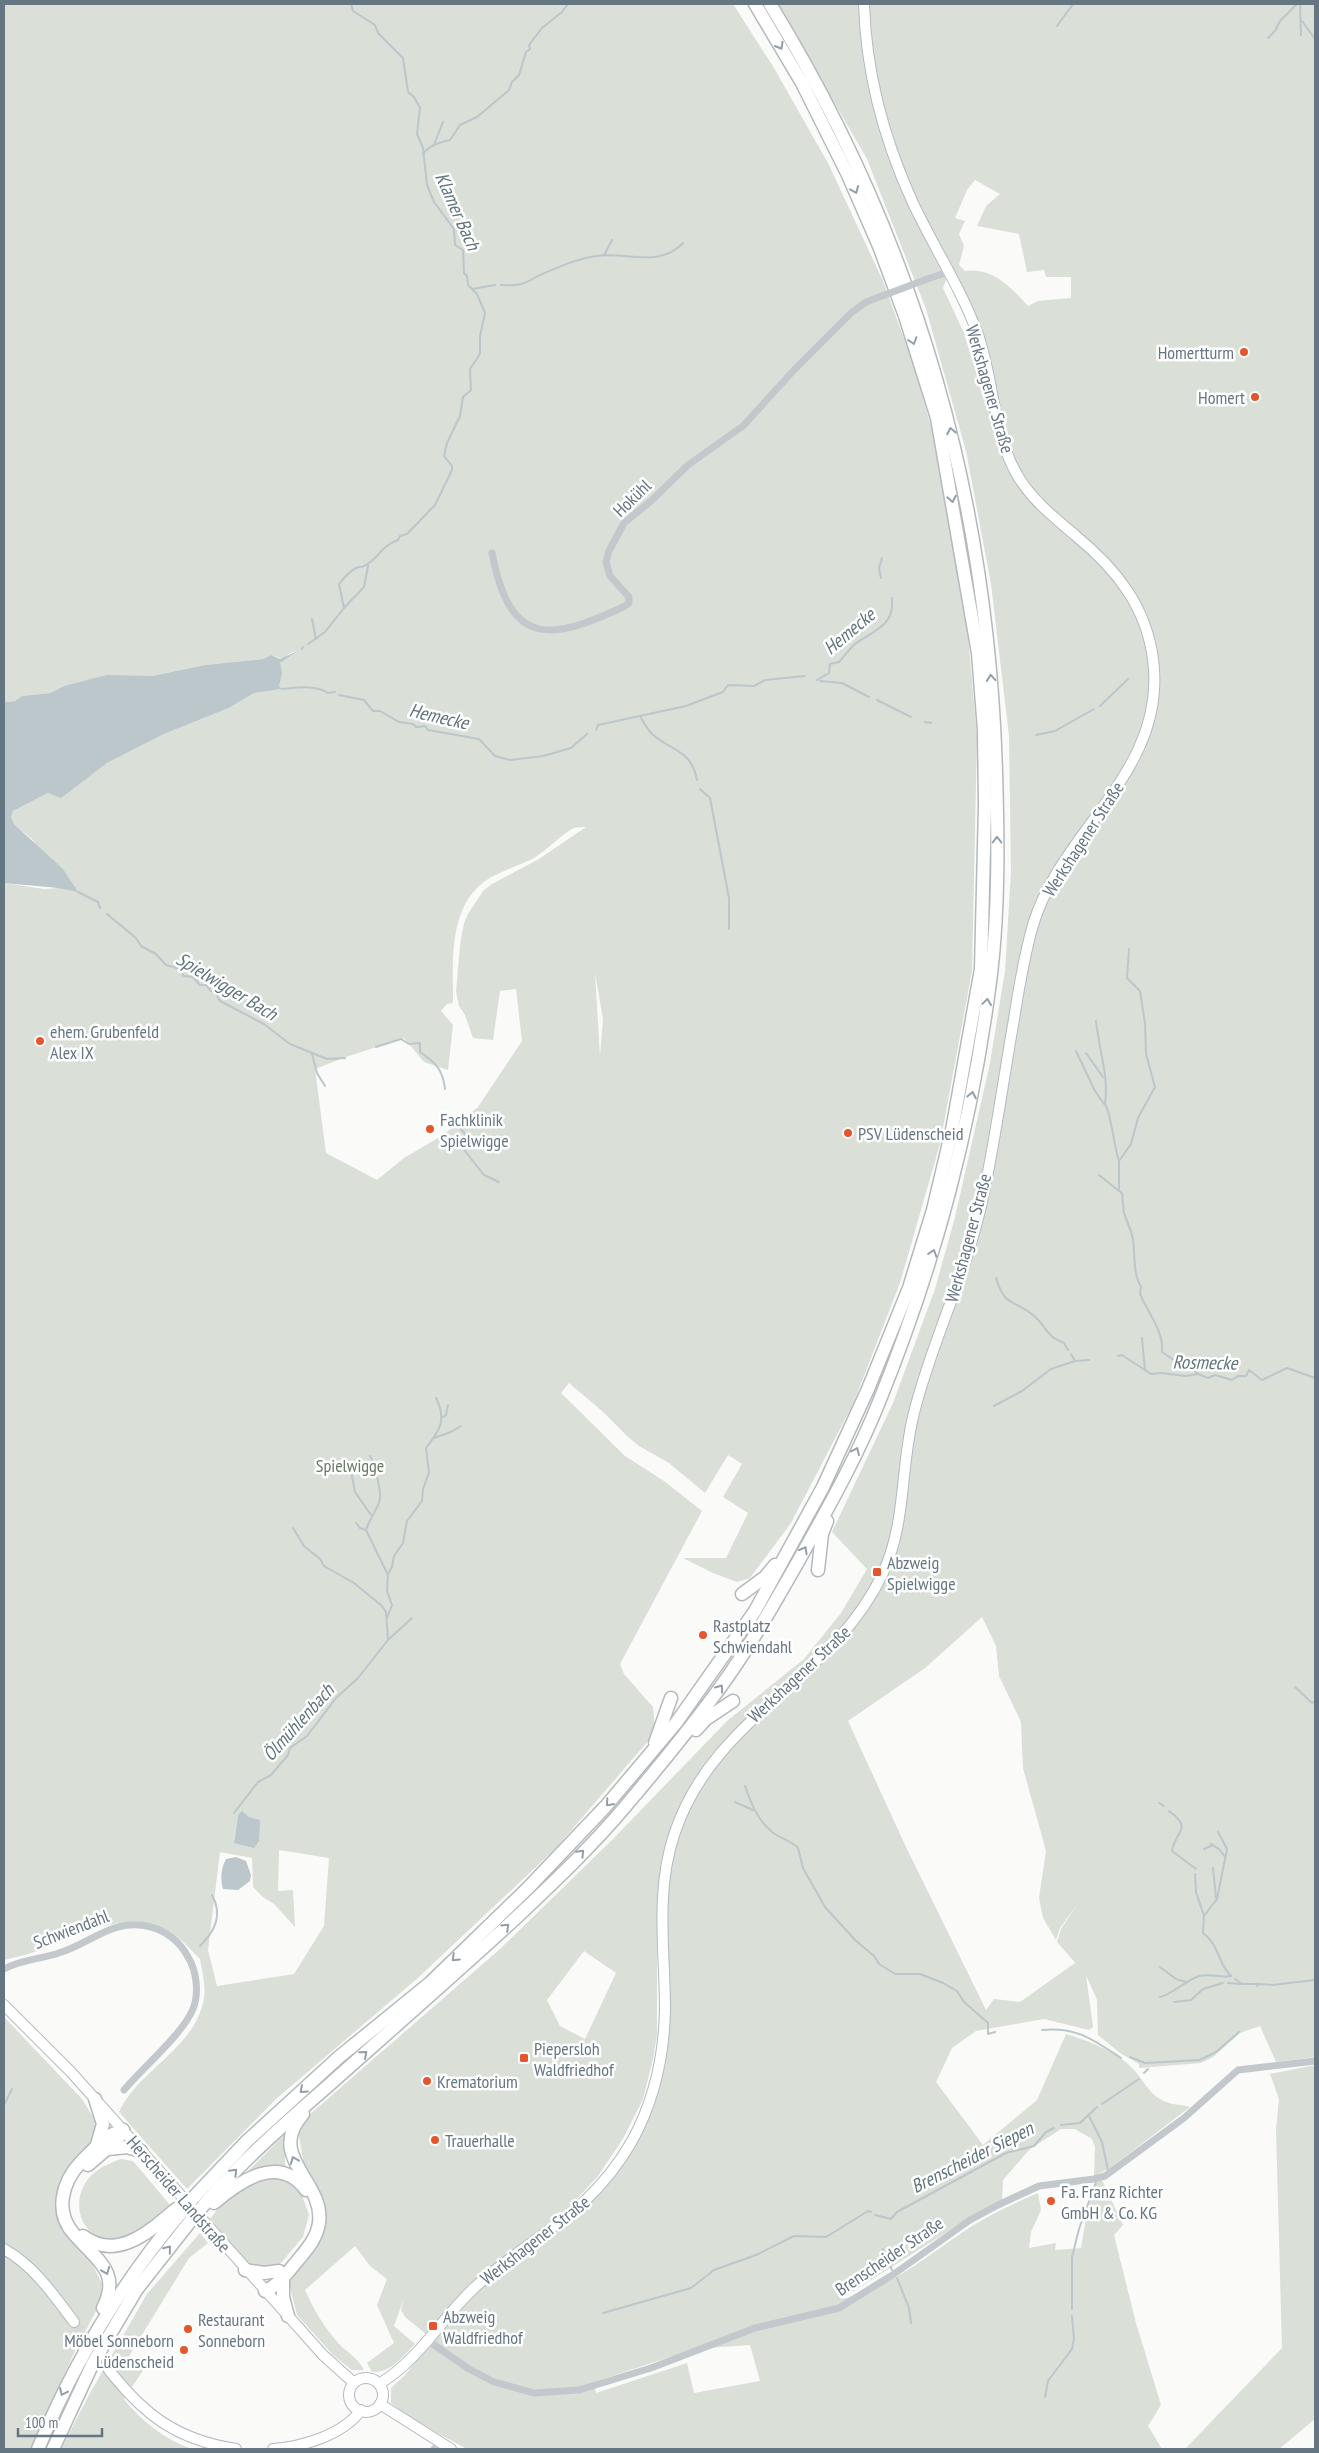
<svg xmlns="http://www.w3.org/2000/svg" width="1319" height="2453" font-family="'PT Sans Narrow',sans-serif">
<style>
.green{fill:#dadfd7;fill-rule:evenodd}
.water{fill:#bbc7cb}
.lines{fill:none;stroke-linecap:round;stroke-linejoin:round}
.stream{stroke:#bbc7cb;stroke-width:2}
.secondary-tunnel{stroke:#d5d9db;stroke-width:10;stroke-dasharray:10 5;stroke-linecap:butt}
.secondary-casing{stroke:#b3babf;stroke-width:12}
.motorway-casing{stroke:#b4b9bd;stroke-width:15}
.minor{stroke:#c3c8cc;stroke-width:7}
.secondary{stroke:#fff;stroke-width:10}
.motorway{stroke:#fff;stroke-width:12}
.motorway-bridge-casing{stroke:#b4b9bd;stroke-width:15;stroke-linecap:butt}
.minor-bridge{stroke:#c3c8cc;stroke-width:7}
.motorway-bridge{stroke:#fff;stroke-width:12}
.oneway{stroke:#939fa8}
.poi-dot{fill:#e4572e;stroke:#fff;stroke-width:2}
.labels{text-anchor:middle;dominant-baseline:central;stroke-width:5;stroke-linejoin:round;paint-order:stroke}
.poi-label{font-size:18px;fill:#657683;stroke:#fff;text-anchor:start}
.street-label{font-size:18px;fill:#657683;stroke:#fff}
.park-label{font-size:18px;fill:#687a64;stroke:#fff}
.water-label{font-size:19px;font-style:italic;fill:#60757c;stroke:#fff}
</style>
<rect width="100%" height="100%" fill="#fafaf8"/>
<g class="green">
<path d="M4,4H733L774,68L828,163L883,281L913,363L938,451L963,579L977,737L972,971L940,1144L900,1283L853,1404L791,1523L750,1578L737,1582L713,1573L683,1558H726L748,1513L723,1497L742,1464L728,1455L705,1493L669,1463L639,1446L627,1436L602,1411L569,1383L561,1393L625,1456L664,1481L702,1511L620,1664L624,1674L653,1707L655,1733L556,1848L419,1977L276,2099L187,2189L119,2112C139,2069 196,2048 204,1998C206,1986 202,1971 200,1959C188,1947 176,1932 159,1926C119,1912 77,1937 41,1950C29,1954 16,1957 4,1960V883L44,889L60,888L33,840L14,824L11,817L13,811L48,793L61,797L107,763L164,734L229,708L254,693L282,689L279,686L280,663L301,650L290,653L283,659L271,655L263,659L205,665L152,676H122L64,686L50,693L22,696L15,701L4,702ZM586,827L539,859L492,884L483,891L468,914L464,923L460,945L456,992L459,1006L465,1015L473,1038L493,1040L500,991L516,989L522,1041L478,1107L443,1135L404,1158L377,1180L326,1153L315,1069L346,1057L404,1038L424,1062L448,1070L453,1025L441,1011L447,1004L453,1003C453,963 448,908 485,881C500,871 519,866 534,858C546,851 564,832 574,828C577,827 583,827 586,827ZM595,973L603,1019L600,1056L595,974ZM243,1812L249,1817L260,1820L234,1841L238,1815ZM279,1850L329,1858L324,1926L294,1974L217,1986L208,1950L220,1852L252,1858L253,1887L263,1897L274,1904L295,1927L293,1890L278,1891Z"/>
<path d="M777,4H1315V2057L1276,2062L1260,2026L1240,2033L1213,2057L1201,2063L1139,2068V2064L1120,2053L1098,2035L1097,2000L1086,1975L1093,2027L1089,2030L1044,2019L976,2031L952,2048L936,2082L983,2145L1037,2100L1066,2034C1089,2041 1118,2052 1134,2070C1143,2080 1149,2093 1160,2099C1169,2105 1179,2104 1190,2107L1110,2168L1094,2176L1095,2147L1092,2139L1075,2129H1061L1030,2149L1003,2180L1002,2201L972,2216L841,2299C888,2291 933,2251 972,2226C993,2213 1015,2203 1038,2193L1041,2210L1031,2232L1029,2248L1056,2243L1055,2250L1081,2248L1087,2212L1095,2183L1102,2180L1123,2225L1114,2235L1136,2323L1161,2405L1148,2426L1162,2449H467L415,2421L391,2403V2388L405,2375L454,2312L472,2294L563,2228L580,2212L599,2192L626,2155L662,2051L660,1948L657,1949V2035L653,2059L643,2099L624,2137L598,2176L563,2214L467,2287L426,2334L405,2317L401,2310L404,2298L394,2326L415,2344C402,2357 391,2373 372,2372L367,2363L394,2343L377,2305L387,2279L370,2266L355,2246L305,2290C314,2310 324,2327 339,2344C347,2352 359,2359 364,2370H352L334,2356L297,2315L289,2283L316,2247L325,2215L317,2190L304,2166L299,2135L308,2116L500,1949L613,1839L727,1721L804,1659L841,1613L867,1569L832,1532L893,1403L935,1289L955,1217L990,1063L1005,971L1011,872L1009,736L991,584L966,451L926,309L867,159ZM975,180L1000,194L986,206L977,226L1019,234L1027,272L1044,270L1046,277H1071V298L1038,301L1028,306C1011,287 992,267 965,271L959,265L964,246L959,234L965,221L955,218L967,190ZM947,277C963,309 980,343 983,379L973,363L964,333L943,288ZM982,1617L996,1646L999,1676L1021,1722L1023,1768L1046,1851L1039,1898L1043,1918L1056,1940L1060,1928L1078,1903L1061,1929L1057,1942L1078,1966L1075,1963L1020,2002L994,1999L986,2010L906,1847L848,1721L925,1668ZM584,1951L616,1973L585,2039L560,2026L547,2000ZM750,2345L760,2381L694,2393L687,2363L596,2393L594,2382L694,2349Z"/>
<polygon points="4,2017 82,2099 96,2122 94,2142 59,2182 58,2215 69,2237 93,2265 106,2292 75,2351 31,2449 4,2449"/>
<polygon points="1315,2065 1315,2419 1279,2449 1185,2449 1282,2348 1276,2130 1279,2099 1270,2074"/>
<polygon points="285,2134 285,2166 301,2192 309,2215 303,2237 281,2263 264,2268 249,2265 210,2219 249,2170"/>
<path d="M121,2159L133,2161L170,2205C156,2217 142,2233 124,2238C86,2249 66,2206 89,2178C97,2168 110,2163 121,2159Z"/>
<path d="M200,2233L208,2243L189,2258L129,2356L144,2369L124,2399C140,2420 168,2442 193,2449H61L90,2393L147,2294Z"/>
</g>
<g class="water">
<path d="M302,649L280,663L282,673L279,686L282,689L254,693L229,708L164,734L107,763L61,798L48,793L13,811L11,817L14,824L63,869L78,892C55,886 28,886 4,883V702L15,701L22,696L50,693L64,686L107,675L152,676L205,665L263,659L271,655L280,659Z"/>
<polygon points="242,1811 249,1817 260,1820 259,1841 254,1848 234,1843 238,1815"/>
<path d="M236,1857L246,1861L251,1875L250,1881L238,1890L223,1889C220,1879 221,1868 226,1859Z"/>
</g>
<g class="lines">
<g class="stream">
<polyline points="1300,4 1301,35"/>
<polyline points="1302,21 1315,39"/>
<polyline points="1057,26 1073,4"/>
<polyline points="1268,38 1275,31 1280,21 1297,4"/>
<polyline points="434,145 443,122"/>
<path d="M423,154C428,146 440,142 450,140L460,125L477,117L509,90L512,82L519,75L526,52L530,49L529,45L542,28L562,12L568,4"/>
<polyline points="604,255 612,240"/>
<path d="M501,285C508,285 515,286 521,284C526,283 533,279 538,276C556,268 576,259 596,256C626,251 658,269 683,243"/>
<polyline points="472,289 495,285"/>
<polyline points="881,578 879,568 882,558"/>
<polyline points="344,608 364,587 368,566"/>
<polyline points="312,619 316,639"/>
<path d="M308,644L325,632L344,608L339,584C343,579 350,571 356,568C360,566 360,568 364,566C379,559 379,547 398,540L400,536L407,534L435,505L452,470V466L444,456L447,443L460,416L463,397L471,390L470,369L480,354V336L485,313L477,294L468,285L467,276L464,273L463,250L455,245L454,229L434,202L427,185L423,148L417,134L420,108L414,97L408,92L403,58L378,33L375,25L353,11L351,4"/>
<polyline points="302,649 303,647"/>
<path d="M817,680L829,673L830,664L839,662C844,657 849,649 855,644C872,631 895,627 892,598"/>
<polyline points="820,681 842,683 869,697"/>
<path d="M282,689C297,688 315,684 328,693L335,692"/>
<polyline points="339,695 364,700 373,711 380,711 399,722 413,724 416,727 425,726 428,730 479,739 495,756 510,760 543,756 571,748 587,734"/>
<polyline points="877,700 911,717"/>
<polyline points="1100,706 1128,679"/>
<path d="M641,718C644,723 648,730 652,734C672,752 691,749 697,780"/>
<polyline points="925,722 931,723"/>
<polyline points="596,730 598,725 686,706 723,692 728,685 754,686 765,680 805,676"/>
<polyline points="1036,735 1055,731 1094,709"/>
<polyline points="700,789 710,798 729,898 729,929"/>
<polyline points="78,892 98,902 100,908"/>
<polyline points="107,914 136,938 141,946 156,954 166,965 177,968 184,976 193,977 200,985 206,985 211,991 215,992 220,1001 264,1024 290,1044 327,1059 345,1058"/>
<path d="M1129,949L1127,978L1140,991L1145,1023L1146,1054L1155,1087L1138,1118L1131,1144L1119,1161V1191L1122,1193C1123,1200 1123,1207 1124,1213C1127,1222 1132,1231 1133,1240C1135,1252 1133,1277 1141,1286L1140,1294C1148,1313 1164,1331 1162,1352L1184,1367L1189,1365L1198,1374"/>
<path d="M1096,1021C1099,1050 1109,1076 1105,1104C1111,1113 1114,1147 1119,1161"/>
<path d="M376,1047L401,1039L409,1044L420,1043V1052C436,1063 443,1070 445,1089"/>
<polyline points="1076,1051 1095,1091 1104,1104"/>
<polyline points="1086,1053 1103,1077"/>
<polyline points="312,1054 317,1073 325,1086"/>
<polyline points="457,1124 465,1134 461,1146 484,1175 499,1182"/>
<polyline points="1099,1175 1119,1191"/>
<path d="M996,1278C1005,1308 1014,1299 1033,1315C1048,1327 1044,1335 1064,1343L1068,1350"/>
<polyline points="1142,1338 1145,1370"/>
<polyline points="1071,1354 1075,1361 1089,1360"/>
<polyline points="1118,1356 1122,1355 1151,1374 1161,1373 1186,1376 1198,1374 1208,1378 1215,1375 1232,1380 1238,1376 1246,1376 1249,1370 1262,1380 1287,1368 1315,1378"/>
<polyline points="994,1406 1022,1391 1051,1369 1075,1361"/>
<polyline points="443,1417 446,1415 448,1405"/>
<polyline points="434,1438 451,1432 461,1426"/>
<path d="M370,1456C374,1461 381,1491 380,1498C379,1508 369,1519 366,1530L387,1573"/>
<polyline points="351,1471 355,1492 371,1515"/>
<polyline points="356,1523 360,1528 366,1530"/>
<path d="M387,1618L392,1605L387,1591L388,1574L392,1567L394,1556L403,1543L407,1521L422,1501L423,1489L429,1473L426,1448C440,1430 447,1420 436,1398"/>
<polyline points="388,1640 412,1618"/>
<polyline points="1295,1687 1312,1703 1315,1701"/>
<path d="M745,1786C751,1803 757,1819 771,1831C779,1838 790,1840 798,1848L803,1868L825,1907L855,1940L874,1956L879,1964L895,1974H920L943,1983L957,1991L964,2002L988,2023V2034L995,2032"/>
<polyline points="735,1802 753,1810"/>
<polyline points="1159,1803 1164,1806"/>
<path d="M1169,1811C1194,1829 1175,1831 1172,1851L1196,1869"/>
<polyline points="234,1813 258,1782 271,1775 288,1755 290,1748 307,1736 336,1698 358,1678 388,1640 386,1612 382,1606 354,1583 324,1566 320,1559 304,1546 293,1528"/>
<polyline points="1211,1844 1220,1850 1225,1857"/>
<polyline points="1204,1849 1213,1845"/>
<polyline points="1213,1868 1216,1898"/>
<path d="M1195,1874L1196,1892L1204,1916L1203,1933C1219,1944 1218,1964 1231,1976"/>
<polyline points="1204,1916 1217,1899 1227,1849 1218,1832"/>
<path d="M200,1946C215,1931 223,1915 212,1895"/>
<polyline points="1160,1967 1176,1979 1186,1982"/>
<polyline points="1235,1979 1242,1984 1258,1984"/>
<polyline points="1228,1983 1240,1984"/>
<polyline points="1257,1986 1259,1984 1272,1985 1315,1980"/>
<path d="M1160,1997C1169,1996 1187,1980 1199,1976C1211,1973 1220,1978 1231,1976"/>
<polyline points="1174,2002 1191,2000 1203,1989 1223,1983"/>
<path d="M1042,2030C1077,2027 1092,2039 1121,2058"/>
<polyline points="1130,2057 1145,2063 1200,2060 1216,2052 1239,2032"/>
<polyline points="1144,2073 1148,2069"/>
<polyline points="1102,2104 1139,2079"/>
<polyline points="4,2105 12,2089"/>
<polyline points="1089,2116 1102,2142 1108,2170"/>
<polyline points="1061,2125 1080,2123 1097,2107"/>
<polyline points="875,2215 891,2219 897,2212 1006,2153 1034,2146 1046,2132 1054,2128"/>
<polyline points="883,2249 892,2270"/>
<polyline points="897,2278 909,2308 911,2323"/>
<polyline points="1072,2309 1072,2257 1079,2229 1096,2182"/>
<polyline points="603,2313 691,2288 714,2270 756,2255 794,2236 826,2237 868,2211 871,2212"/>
<polyline points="1045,2397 1048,2381 1072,2349 1074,2339 1072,2316"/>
</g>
<polyline class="secondary-tunnel" points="74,2322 109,2370"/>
<g class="secondary-casing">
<g id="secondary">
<polyline points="4,2005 71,2072 323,2355 354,2383"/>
<path d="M4,2249C34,2266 53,2294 74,2322"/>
<path d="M109,2370C145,2416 178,2440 236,2449"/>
<circle cx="366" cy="2395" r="17"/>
<path d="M379,2384C419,2360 441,2319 474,2288C534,2234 589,2216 632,2141C654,2101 664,2056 665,2010C665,1951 655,1893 674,1835C713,1715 832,1682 883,1573C907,1521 900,1466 914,1413C931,1343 965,1277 981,1206C995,1144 1003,1081 1014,1019C1019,987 1024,956 1033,925C1062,828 1168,771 1153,659C1146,606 1116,569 1076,536C1055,518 1034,502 1019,478C992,434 995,383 978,335C961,288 933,246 912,201C884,139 866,72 864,4"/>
<polyline points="380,2404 451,2449"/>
<path d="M273,2449C302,2447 343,2435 361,2410"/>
</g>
</g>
<g class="motorway-casing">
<g id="motorway">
<polyline points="818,1570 822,1534 827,1521"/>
<polyline points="742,1594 765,1577 775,1565"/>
<polyline points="696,1730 706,1719 733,1701"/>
<polyline points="655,1743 671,1698"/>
<polyline points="95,2099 103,2124 97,2145"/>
<polyline points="108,2149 127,2147 141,2151"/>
<polyline points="88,2165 116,2141 123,2130"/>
<polyline points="193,2198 247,2141 339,2057 430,1983 528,1888 606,1806 676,1723 755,1611 823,1487 868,1389 909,1288 933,1210 952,1130 981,969 985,806 984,730 978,653 937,418 905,316 879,246 848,175 802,83 755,4"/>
<path d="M214,2203C240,2181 279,2153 306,2190"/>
<path d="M201,2208C240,2163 284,2124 329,2085C392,2029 456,1973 518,1916C554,1882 592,1846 624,1808C657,1769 689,1730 719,1689C749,1648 774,1604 799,1560C828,1508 857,1457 879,1402C936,1261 972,1125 991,974C999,907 998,839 996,772C988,495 915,240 770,4"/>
<path d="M83,2236C117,2262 150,2231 176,2209"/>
<polyline points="245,2270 264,2273 279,2271"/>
<polyline points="283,2278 283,2297 288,2316"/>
<path d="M265,2291C279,2285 288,2272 298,2260C307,2249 317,2238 319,2223C325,2181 265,2157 303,2114"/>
<path d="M103,2308C122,2271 95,2259 74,2234C54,2212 62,2182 81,2162C94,2149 105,2135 123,2130"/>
<path d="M38,2449C75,2360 121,2283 184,2209"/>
<polyline points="53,2449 93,2363 137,2289 192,2219"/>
</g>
</g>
<g class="minor">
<polyline points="930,278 949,272"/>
<path d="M492,553C510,647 549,642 625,606L629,603V597L610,576L606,562L609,551L624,523L651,501L688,465L743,426L794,370L851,313L866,302"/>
<path d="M4,1969C20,1960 41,1959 59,1953C92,1943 113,1917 151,1927C169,1932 180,1942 188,1957C197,1971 199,1994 193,2009C182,2035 143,2067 124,2090"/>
<polyline points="427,2340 469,2369 494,2382 534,2393 579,2390 651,2368 755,2328 839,2308 894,2274 970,2220 998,2205 1039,2186 1094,2179 1105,2176 1184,2118 1238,2070 1315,2061"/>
<polyline points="434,2449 440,2444"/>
</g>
<use href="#secondary" class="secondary"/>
<use href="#motorway" class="motorway"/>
<g class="motorway-bridge-casing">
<g id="motorway-bridge">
<polyline points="184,2209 193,2198"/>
<polyline points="192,2219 201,2208"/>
</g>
</g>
<polyline class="minor-bridge" points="866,302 930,278"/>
<use href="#motorway-bridge" class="motorway-bridge"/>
</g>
<defs><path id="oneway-chevron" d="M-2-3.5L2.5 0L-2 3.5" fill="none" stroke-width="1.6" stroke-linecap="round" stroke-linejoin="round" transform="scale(1.25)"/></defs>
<g class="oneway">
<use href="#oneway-chevron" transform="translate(780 46) rotate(60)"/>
<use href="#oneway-chevron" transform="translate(855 190) rotate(67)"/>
<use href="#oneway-chevron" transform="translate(913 341) rotate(72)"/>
<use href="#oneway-chevron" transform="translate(951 431) rotate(-101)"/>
<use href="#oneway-chevron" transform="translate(952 499) rotate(80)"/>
<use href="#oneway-chevron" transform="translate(991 678) rotate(-95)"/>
<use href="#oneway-chevron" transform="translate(997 840) rotate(-90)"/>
<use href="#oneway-chevron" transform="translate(987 1002) rotate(-82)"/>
<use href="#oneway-chevron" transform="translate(972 1095) rotate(-79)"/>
<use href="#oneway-chevron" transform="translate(933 1253) rotate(-72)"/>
<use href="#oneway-chevron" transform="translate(856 1451) rotate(-65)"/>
<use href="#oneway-chevron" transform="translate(804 1550) rotate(-61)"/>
<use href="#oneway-chevron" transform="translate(720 1688) rotate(-54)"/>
<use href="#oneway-chevron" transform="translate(609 1803) rotate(131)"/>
<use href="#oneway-chevron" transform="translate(581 1853) rotate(-46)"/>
<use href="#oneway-chevron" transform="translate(506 1927) rotate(-43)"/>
<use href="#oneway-chevron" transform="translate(455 1958) rotate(136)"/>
<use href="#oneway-chevron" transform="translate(364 2054) rotate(-41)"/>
<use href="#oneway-chevron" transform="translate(303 2090) rotate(138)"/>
<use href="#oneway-chevron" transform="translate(294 2160) rotate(-112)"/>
<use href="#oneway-chevron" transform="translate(234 2172) rotate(-46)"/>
<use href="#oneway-chevron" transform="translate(168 2249) rotate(-51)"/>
<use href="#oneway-chevron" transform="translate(106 2271) rotate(68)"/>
<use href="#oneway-chevron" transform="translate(63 2392) rotate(115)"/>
</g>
<g class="poi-dot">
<circle cx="1244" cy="352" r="5"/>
<circle cx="1255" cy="397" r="5"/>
<circle cx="40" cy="1041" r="5"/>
<circle cx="430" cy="1129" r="5"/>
<circle cx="848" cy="1133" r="5"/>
<rect x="872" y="1567" width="10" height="10" rx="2.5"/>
<circle cx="703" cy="1635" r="5"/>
<rect x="519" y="2053" width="10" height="10" rx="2.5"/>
<circle cx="427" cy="2081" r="5"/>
<circle cx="435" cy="2140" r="5"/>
<circle cx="1051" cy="2201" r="5"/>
<rect x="428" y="2321" width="10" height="10" rx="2.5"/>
<circle cx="188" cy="2329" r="5"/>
<circle cx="184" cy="2350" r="5"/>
</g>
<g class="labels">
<g class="poi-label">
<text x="1234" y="352" text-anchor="end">Homertturm</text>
<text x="1245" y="397" text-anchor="end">Homert</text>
<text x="50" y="1031">ehem. Grubenfeld<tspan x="50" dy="21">Alex IX</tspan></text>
<text x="440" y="1119">Fachklinik<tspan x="440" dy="21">Spielwigge</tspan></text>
<text x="858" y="1133">PSV Lüdenscheid</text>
<text x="887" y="1562">Abzweig<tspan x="887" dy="21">Spielwigge</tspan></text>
<text x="713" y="1625">Rastplatz<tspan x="713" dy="21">Schwiendahl</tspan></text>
<text x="534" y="2048">Piepersloh<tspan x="534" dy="21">Waldfriedhof</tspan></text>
<text x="437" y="2081">Krematorium</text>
<text x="445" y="2140">Trauerhalle</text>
<text x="1061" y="2191">Fa. Franz Richter<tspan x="1061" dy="21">GmbH &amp; Co. KG</tspan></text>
<text x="443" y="2316">Abzweig<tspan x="443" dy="21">Waldfriedhof</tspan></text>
<text x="198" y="2319">Restaurant<tspan x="198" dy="21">Sonneborn</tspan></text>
<text x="174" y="2340" text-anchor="end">Möbel Sonneborn<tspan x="174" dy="21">Lüdenscheid</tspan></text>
</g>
<g class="street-label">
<text transform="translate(990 389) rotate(74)">Werkshagener Straße</text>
<text transform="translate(632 498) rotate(-44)">Hokühl</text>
<text transform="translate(1083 839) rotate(-57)">Werkshagener Straße</text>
<text transform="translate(968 1238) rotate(-75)">Werkshagener Straße</text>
<text transform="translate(799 1674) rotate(-43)">Werkshagener Straße</text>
<text transform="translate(71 1929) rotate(-21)">Schwiendahl</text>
<text transform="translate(179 2194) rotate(49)">Herscheider Landstraße</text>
<text transform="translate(535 2240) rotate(-38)">Werkshagener Straße</text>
<text transform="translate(889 2256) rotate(-34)">Brenscheider Straße</text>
</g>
<g class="park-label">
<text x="350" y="1465">Spielwigge</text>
</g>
<g class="water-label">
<text transform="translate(458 211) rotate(66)">Klamer Bach</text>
<text transform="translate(849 631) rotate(-40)">Hemecke</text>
<text transform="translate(439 716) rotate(13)">Hemecke</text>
<text transform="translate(227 986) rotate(31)">Spielwigger Bach</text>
<text transform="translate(1205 1362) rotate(1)">Rosmecke</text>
<text transform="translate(298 1722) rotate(-48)">Ölmühlenbach</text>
<text transform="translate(972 2157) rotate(-27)">Brenscheider Siepen</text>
</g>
</g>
<rect width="1319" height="2453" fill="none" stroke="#657683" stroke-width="10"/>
<path d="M18 2428v8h84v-8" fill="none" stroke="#657683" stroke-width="2.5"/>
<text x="25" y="2428" font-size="15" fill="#657683" stroke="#ffffff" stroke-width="4" paint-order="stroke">100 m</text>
</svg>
